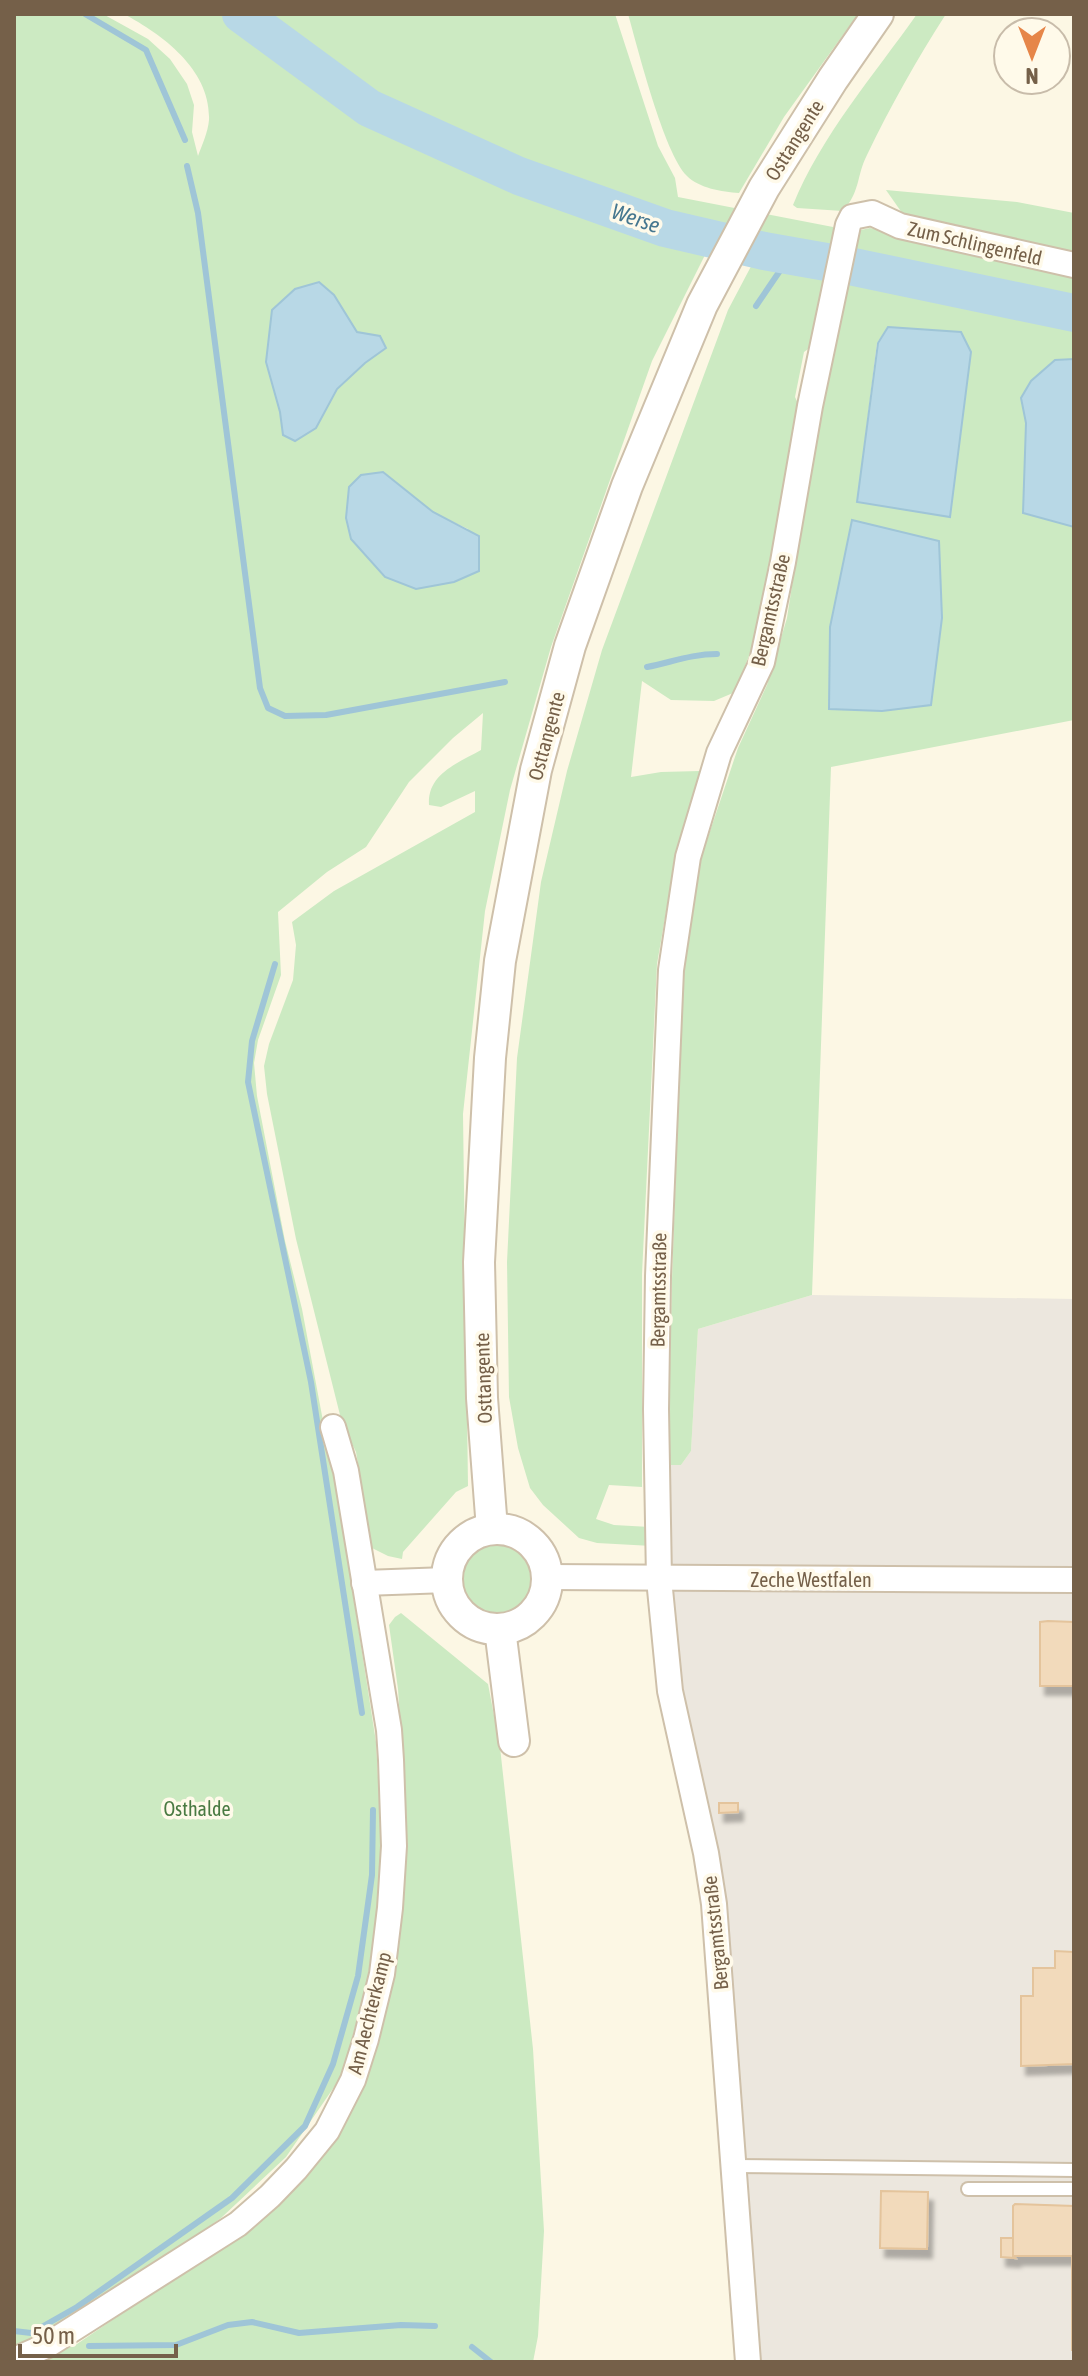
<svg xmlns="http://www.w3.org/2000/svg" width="1088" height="2376" font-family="'Asap Condensed',sans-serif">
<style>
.industrial{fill:#ece7de}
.green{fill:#cceac2;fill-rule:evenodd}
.water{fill:#b8d8e6;stroke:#9fc5d7;stroke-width:2}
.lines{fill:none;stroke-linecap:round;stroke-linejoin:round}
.stream{stroke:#9fc5d7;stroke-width:6}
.river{stroke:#b8d8e6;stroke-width:38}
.building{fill:#f2dabb;stroke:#e4c49c;stroke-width:2;filter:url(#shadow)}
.service-casing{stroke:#cec0aa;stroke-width:16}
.minor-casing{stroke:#cec0aa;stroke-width:28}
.tertiary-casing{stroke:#cec0aa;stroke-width:34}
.service{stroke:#fff;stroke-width:12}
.minor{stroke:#fff;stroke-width:24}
.tertiary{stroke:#fff;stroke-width:30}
.labels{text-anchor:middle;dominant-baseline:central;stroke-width:7;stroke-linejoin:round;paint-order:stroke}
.street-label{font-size:20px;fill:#756049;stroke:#fffaea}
.park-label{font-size:20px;fill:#497a42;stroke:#fffaea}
.water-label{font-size:22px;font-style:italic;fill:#46778f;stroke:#fffaea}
</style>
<defs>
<filter id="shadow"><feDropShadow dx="5" dy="9" stdDeviation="2" flood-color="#0004"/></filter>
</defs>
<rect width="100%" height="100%" fill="#fcf7e4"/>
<polygon class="industrial" points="812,1295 1074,1299 1074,2362 756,2362 672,1621 670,1465 681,1465 691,1451 698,1329"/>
<g class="green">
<path d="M14,14H103L148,39L170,59L187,84L194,105L192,132L198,156C202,145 208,132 209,120C211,70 163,35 124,14H615L658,146L675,178L678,197L833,227L836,235L815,344L804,352L795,397L801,410C785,501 774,611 733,693L714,701L671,700L642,681L631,777L661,772L700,771L676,854L657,964L642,1274V1487L609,1485L596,1519L614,1525L650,1527L652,1546L597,1543L579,1538L543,1505L530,1488L518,1448L509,1397L507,1262L517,1058L541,882L567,771L602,650L728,310L757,255L798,263L801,258L665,229L659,240L709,247L652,361L551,647L510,790L485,911L463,1114L468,1486L456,1492L403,1552L402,1559L388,1556L372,1548L356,1452L342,1423L296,1239L267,1094L264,1066L269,1044L293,980L296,945L292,922L334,891L475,812V791L441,807L429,805C427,774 458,763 481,750L483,713L453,738L409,782L366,847L327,872L278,912L281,975L258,1040L254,1063L257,1096L285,1241L302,1309L341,1517L376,1742L382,1849L378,1908L368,1976L343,2074L286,2157L221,2218L167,2257L87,2310L14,2350ZM334,295L357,332L380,336L386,348L365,363L336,389L316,428L283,435L280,412L266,362L272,310ZM383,472L433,512L468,529L351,539L346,518L349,487Z"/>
<path d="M628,14H858L784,117L739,193C722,192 699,188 687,176C664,153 638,49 628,14Z"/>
<path d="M917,14H946C917,59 890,107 867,155C856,177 861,190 843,211L797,208L793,205C821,136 874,75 917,14Z"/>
<polygon points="886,190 1017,202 1074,213 1074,258 907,220"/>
<path d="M870,228L1074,273V359L1055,360L1021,398L1026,423L1023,513L1074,527V720L831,767L812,1295L698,1329L691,1451L681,1465H670L669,1409L672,1279L683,974L700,861L738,748L767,685L787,618L820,405L855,236L861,230ZM888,327L857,502L877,343Z"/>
<circle cx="497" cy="1579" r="40"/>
<polygon points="401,1613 488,1684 500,1747 533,2049 544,2231 538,2336 533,2362 34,2362 77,2344 258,2221 296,2187 332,2145 362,2085 384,2015 402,1905 407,1825 398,1689 389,1625 395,1617"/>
</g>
<g class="water">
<polygon points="319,282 334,295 357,332 380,336 386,348 365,363 337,389 316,428 295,441 283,435 280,412 266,362 272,310 295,289"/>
<polygon points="888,327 961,332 971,352 950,517 857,502 878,343"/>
<polygon points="1074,359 1074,527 1023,513 1026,423 1021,398 1031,381 1055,360"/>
<polygon points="383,472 433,512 479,536 479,571 454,582 416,589 385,577 351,539 346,518 349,487 361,475"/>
<polygon points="852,520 939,541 942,618 931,705 882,711 829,709 830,627"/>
</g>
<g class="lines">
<g class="stream">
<polyline points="85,14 146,50 185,140"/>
<polyline points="187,166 198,213 260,688 268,708 285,716 326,715 505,682"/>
<polyline points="756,306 790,256"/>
<path d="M647,667C672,662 692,654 717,654"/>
<polyline points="275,964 252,1041 248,1082 311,1382 362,1713"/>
<polyline points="14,2331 31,2333 77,2307 232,2198 305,2126 333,2064 358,1976 372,1875 373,1810"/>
<polyline points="89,2346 176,2345 228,2325 252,2322 299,2333 401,2325 435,2326"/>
<polyline points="472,2347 491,2362"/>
</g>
<polyline class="river" points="241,14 369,108 519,176 665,228 764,251 849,266 1074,313"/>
</g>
<g class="building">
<polygon points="1048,1621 1074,1622 1074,1686 1040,1686 1040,1622"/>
<polygon points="719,1803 738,1803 738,1812 719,1813"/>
<polygon points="1074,1949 1074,2064 1021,2066 1021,1996 1033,1996 1033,1968 1055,1968 1055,1951 1074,1952"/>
<polygon points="881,2191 928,2192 927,2249 880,2248"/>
<polygon points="1015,2204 1074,2206 1074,2256 1013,2256 1013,2206"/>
<polygon points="1001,2238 1013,2238 1013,2256 1015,2258 1001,2257"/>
<rect x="1072" y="2256" width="2" height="94"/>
</g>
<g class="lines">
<g class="service-casing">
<g id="service">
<polyline points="734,2166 1074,2170"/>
<polyline points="968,2189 1074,2189"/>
</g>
</g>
<g class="minor-casing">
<g id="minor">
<polyline points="547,1577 1074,1580"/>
<polyline points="364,1583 447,1580"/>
<polyline points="14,2360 46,2346 238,2224 270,2196 296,2169 327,2131 353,2080 366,2039 382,1974 390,1908 394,1846 391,1760 389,1730 346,1471 333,1427"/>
<polyline points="748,2362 714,1904 706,1853 670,1691 659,1579 656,1409 658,1276 671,970 688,857 719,753 762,662 783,562 810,406 848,225 852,217 872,213 900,226 1074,265"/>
</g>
</g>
<g class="tertiary-casing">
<g id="tertiary">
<polyline points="492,1529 482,1398 479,1262 490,1058 500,961 536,770 570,646 627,486 702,305 764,188 833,79 878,14"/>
<circle cx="497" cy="1579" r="50"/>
<polyline points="500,1629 514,1741"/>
</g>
</g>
<use href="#service" class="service"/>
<use href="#minor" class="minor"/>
<use href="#tertiary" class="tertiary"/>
</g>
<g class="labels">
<g class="street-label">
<text transform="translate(794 140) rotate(-58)">Osttangente</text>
<text transform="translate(975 243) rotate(13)">Zum Schlingenfeld</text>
<text transform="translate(770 610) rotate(-77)">Bergamtsstraße</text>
<text transform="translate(546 736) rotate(-75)">Osttangente</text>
<text transform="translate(658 1290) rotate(-89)">Bergamtsstraße</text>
<text transform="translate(483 1378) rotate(-92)">Osttangente</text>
<text x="811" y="1579">Zeche Westfalen</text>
<text transform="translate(715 1933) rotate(-96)">Bergamtsstraße</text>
<text transform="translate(369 2013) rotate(-76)">Am Aechterkamp</text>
</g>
<g class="park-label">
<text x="197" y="1808">Osthalde</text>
</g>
<g class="water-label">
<text transform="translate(636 218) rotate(19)">Werse</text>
</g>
</g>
<rect width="1088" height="2376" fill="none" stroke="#756049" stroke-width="32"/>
<g transform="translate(1032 56) rotate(180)"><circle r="38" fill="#fffaea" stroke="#c8bcaa" stroke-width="2"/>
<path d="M0-6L14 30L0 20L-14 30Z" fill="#e68649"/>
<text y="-12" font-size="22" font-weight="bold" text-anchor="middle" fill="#756049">N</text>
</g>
<path d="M20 2344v12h156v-12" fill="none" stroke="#756049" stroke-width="4"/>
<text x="32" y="2344" font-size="24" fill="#756049" stroke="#fffaea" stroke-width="6" paint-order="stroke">50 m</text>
</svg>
